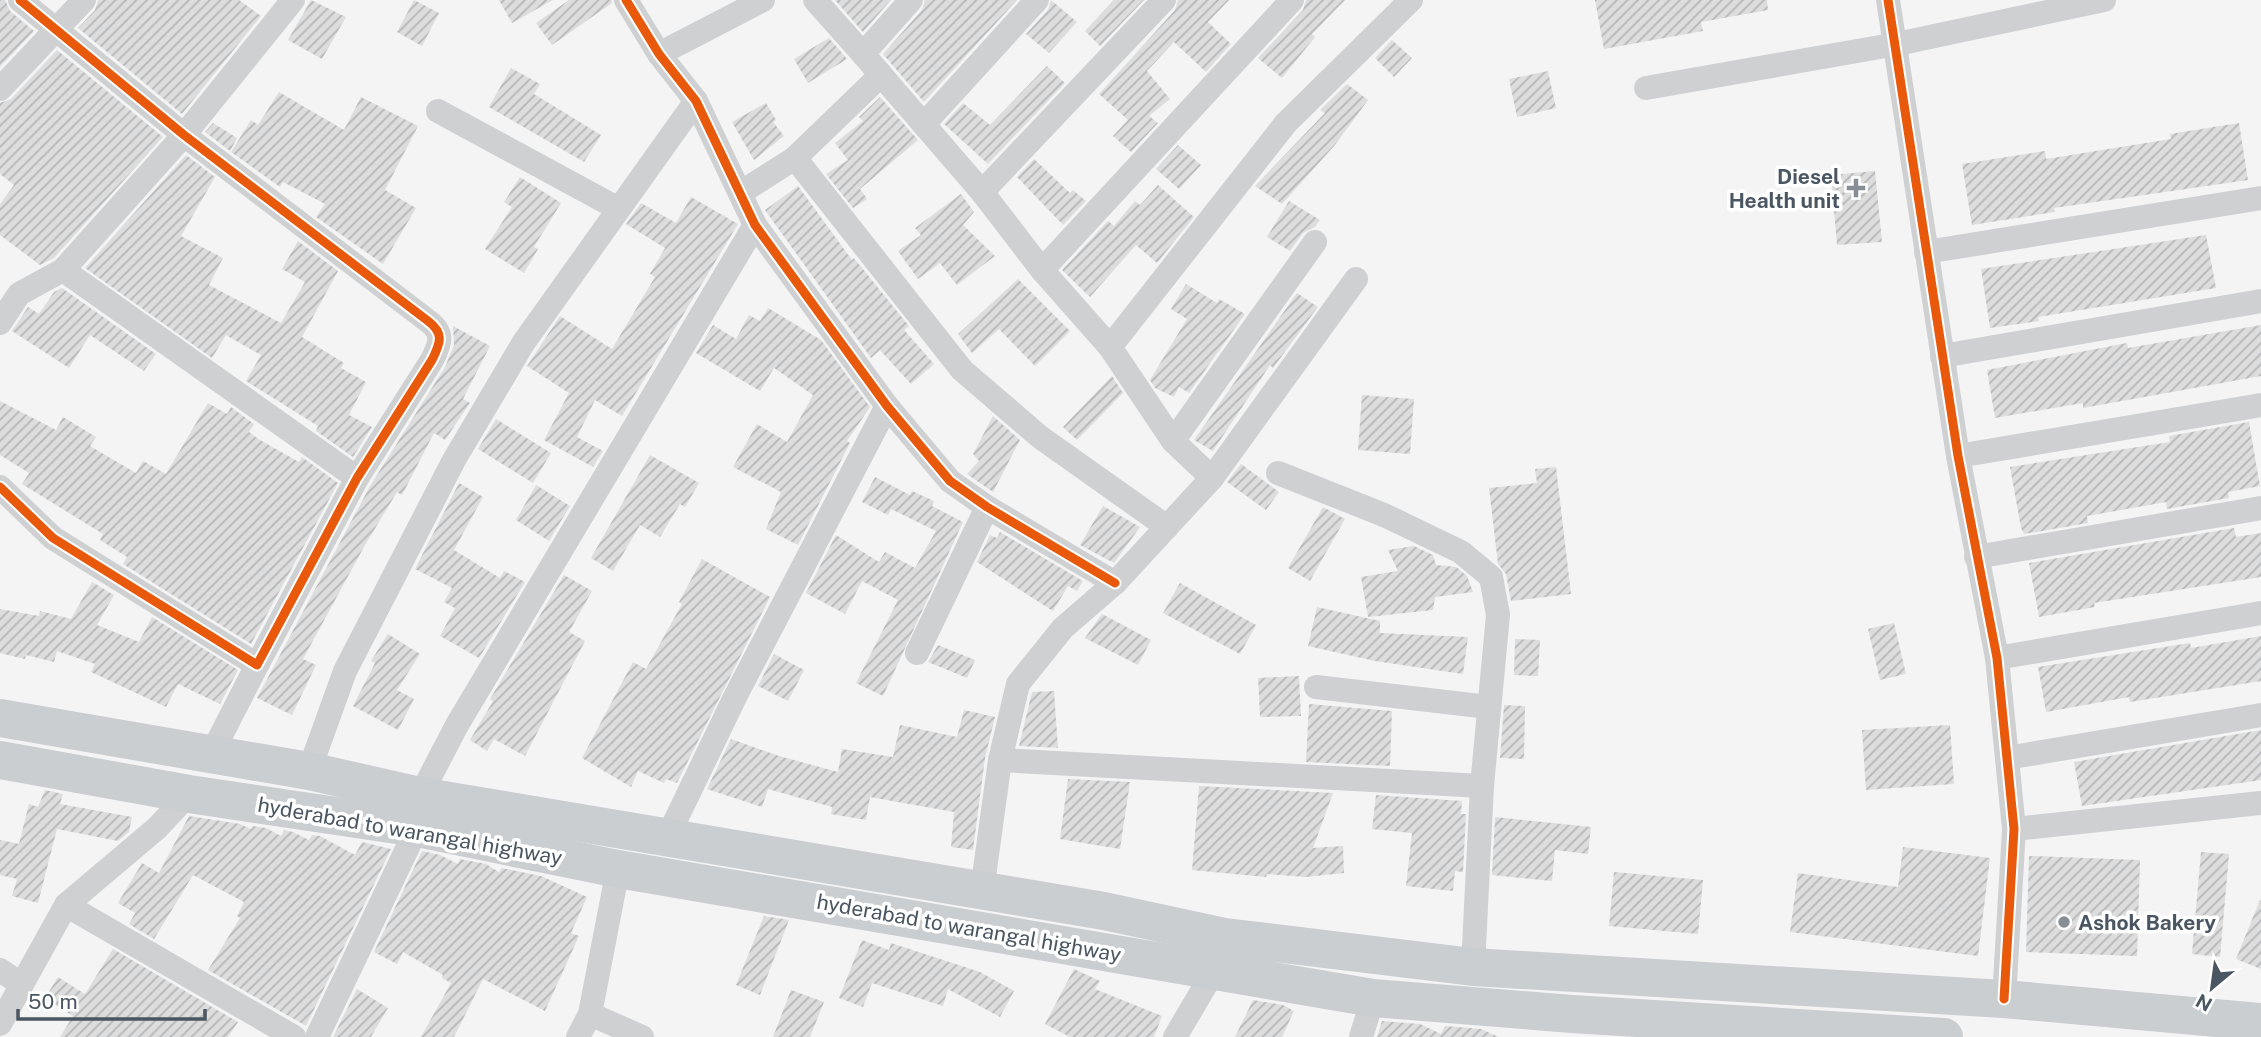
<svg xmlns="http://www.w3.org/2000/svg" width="2261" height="1037" font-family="'Public Sans',sans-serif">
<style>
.building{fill:url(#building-hatch)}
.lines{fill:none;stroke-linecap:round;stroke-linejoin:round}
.street{stroke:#ced0d2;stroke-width:24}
.primary{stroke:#caced1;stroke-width:38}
.cycleway-casing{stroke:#fff;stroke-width:13}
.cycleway{stroke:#e8590c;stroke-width:9}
.poi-dot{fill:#868d94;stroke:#fff;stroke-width:2.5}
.labels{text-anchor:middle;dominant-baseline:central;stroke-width:7;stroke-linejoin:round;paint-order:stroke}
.poi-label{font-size:21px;font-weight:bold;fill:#4a5661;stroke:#fff;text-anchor:end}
.street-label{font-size:21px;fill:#4a5661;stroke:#fff}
</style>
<defs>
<pattern id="building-hatch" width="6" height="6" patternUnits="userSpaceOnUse" patternTransform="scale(1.75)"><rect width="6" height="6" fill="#ddddde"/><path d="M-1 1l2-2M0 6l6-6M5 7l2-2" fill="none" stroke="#b5b6b7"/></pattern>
</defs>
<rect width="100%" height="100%" fill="#f4f4f4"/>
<g class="building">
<polygon points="0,0 5,0 10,11 34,31 0,67"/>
<polygon points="98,0 239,0 261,16 182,114 78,28 95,10"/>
<polygon points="311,0 346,17 322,59 288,40"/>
<polygon points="414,0 439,13 422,46 397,32"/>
<polygon points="499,0 553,0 512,23"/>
<polygon points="569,0 611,0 612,3 552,45 536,23"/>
<polygon points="835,0 891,0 863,32"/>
<polygon points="925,0 1017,0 924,102 883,54 922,10"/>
<polygon points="1051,0 1077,22 1049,53 1026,34 1048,10"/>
<polygon points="1114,0 1144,0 1100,46 1085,31"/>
<polygon points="1178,0 1229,0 1208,22 1231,44 1206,72 1174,42 1147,71 1170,99 1149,116 1158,123 1131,152 1113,136 1128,120 1099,94 1175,10"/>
<polygon points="1306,0 1345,0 1312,34 1315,37 1282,78 1258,58 1303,10"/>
<polygon points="1595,0 1767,0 1768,10 1701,22 1703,31 1604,49"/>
<polygon points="829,38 847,59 808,83 794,59"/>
<polygon points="1392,40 1412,58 1394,77 1375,58"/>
<polygon points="57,50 163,137 54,258 40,265 0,235 0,204 14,185 0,174 0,103 11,99"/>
<polygon points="1047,66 1065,83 988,164 944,124 963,103 990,125"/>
<polygon points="511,68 540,84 534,94 601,135 584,162 489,107"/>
<polygon points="1548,71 1556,108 1517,117 1509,79"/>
<polygon points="1347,84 1368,100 1335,145 1282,204 1255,186 1325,113 1320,110"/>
<polygon points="279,92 344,130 361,97 418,126 385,190 416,208 383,264 316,217 325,204 283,182 280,187 231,152 251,120 258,125"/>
<polygon points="880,97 918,140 860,189 867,199 853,208 826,174 848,160 835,143 863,121 859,117"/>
<polygon points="766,103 776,120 773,122 784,136 754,160 732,122"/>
<polygon points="213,123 237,138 230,151 205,132"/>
<polygon points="2239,123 2248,180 2054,208 2055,212 1972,225 1962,164 2045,151 2046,159 2171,139 2170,134"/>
<polygon points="1178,145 1201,165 1179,189 1156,169"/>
<polygon points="186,155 215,177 181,236 223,258 209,285 281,323 305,282 282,269 298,241 338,271 302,337 344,363 341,368 366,382 349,415 372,427 353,457 316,431 318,426 246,381 261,355 226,335 212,358 85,268"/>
<polygon points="1034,159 1070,193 1073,190 1086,201 1063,225 1017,177"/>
<polygon points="1875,171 1882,242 1837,245 1831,175"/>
<polygon points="520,177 561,203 534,247 538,249 524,273 485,249 512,207 504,202"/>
<polygon points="1158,185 1194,217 1157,263 1136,245 1090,297 1062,270 1108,221 1114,226 1135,201 1140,205"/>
<polygon points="798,186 852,260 854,258 909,326 904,330 934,364 911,384 880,350 871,358 765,210"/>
<polygon points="961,194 974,212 963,225 995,256 957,285 940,263 918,279 898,251 921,235 915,228"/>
<polygon points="691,197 738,224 622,416 595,400 577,437 603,451 593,467 544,440 569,393 527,366 560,316 612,349 655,277 650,274 665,248 626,224 641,203 676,223"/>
<polygon points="1289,201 1320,220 1315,227 1303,233 1290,251 1267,237"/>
<polygon points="2206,235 2216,288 2038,317 2039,321 1990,328 1981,269"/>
<polygon points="1018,279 1070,331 1035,366 999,329 972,353 958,334"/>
<polygon points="1186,284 1217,303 1219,299 1245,314 1189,393 1179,387 1174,397 1155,388 1150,380 1187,319 1171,309"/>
<polygon points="62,288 156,354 144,371 90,335 69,368 12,331 28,307 39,314 54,292"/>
<polygon points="1297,293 1318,307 1273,368 1270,365 1213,451 1194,440"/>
<polygon points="768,308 821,340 870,407 847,441 850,443 798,545 766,529 781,492 733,467 757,424 787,442 813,395 774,368 760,391 696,353 713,325 736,339 749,315 760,321"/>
<polygon points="2261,325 2261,376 2083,408 2083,403 1995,418 1987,370 2127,343 2128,348"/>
<polygon points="453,326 490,346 463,399 470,403 445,440 434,433 402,495 397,492 365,545 303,659 316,665 292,715 257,698 370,486 445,367 454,345"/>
<polygon points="1112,376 1123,393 1077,440 1063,427"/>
<polygon points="1362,395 1414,399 1410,454 1358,450"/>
<polygon points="0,401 56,430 63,417 96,437 90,446 136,473 143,461 166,474 208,403 227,414 231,407 254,424 249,432 260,440 299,462 302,457 338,483 251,644 123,564 127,557 100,540 103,534 22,484 29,473 0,455"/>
<polygon points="993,416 1020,440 993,492 967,474 979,461 973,454"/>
<polygon points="496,419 551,453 533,483 478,449"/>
<polygon points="2249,422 2260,486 2228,492 2229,498 2167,509 2166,502 2087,516 2088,523 2024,534 2021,528 2010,467 2170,442 2169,436"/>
<polygon points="650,455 699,483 685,507 680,504 660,537 640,525 613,571 591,558"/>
<polygon points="1241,464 1279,492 1266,510 1227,482"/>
<polygon points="1556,467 1571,594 1511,601 1506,574 1498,564 1489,488 1537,483 1535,469"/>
<polygon points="875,477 910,495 912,491 934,501 932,506 963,522 883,696 856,683 898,600 862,581 845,614 806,593 836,535 879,562 885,552 915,568 936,531 891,509 888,515 862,502"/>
<polygon points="459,483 483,497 454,550 500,578 504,571 525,582 479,658 440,636 455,608 444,602 452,588 415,569"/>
<polygon points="536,485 570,506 549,541 516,520"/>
<polygon points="1103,506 1140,527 1114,563 1080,545"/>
<polygon points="1323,507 1345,519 1310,581 1288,568"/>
<polygon points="2234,528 2236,537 2261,533 2261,577 2094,603 2095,607 2039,617 2029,563"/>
<polygon points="1000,532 1083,581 1077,591 1068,586 1053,611 977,562 990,535 997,538"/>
<polygon points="1414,546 1433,555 1436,565 1456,567 1467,576 1473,592 1435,597 1433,610 1368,617 1361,577 1398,571 1388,550"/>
<polygon points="702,559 770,597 677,783 666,779 664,783 638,771 631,787 582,758 633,662 646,669 682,604 679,602"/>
<polygon points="564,575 592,591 569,632 585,641 525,756 494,739 487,751 470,740 493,701 490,699"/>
<polygon points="92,582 114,595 97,625 139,642 152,617 238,670 220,704 178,684 166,707 91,672 95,664 57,651 54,662 26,655 25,659 0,653 0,609 39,616 40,611 71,619"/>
<polygon points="1180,583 1256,625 1240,654 1163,613"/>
<polygon points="1317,607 1380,621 1380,633 1468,637 1463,674 1375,661 1308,646"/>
<polygon points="1102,614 1151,640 1138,665 1085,638"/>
<polygon points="1894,623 1906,674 1880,680 1868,629"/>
<polygon points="388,634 420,654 397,690 414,699 398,730 353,706 375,663 371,661"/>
<polygon points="2261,636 2261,681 2130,702 2129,697 2046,712 2038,667 2190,643 2191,648"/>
<polygon points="1515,639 1540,640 1538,676 1514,675"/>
<polygon points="938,645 975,660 967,678 928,662"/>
<polygon points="774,654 804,670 788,701 758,686"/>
<polygon points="1299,676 1301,716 1260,717 1258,678"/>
<polygon points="1054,691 1058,748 1019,746 1032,692"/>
<polygon points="1309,704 1392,711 1390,766 1306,762"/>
<polygon points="1504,705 1525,706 1524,759 1500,758"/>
<polygon points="964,710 995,717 985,758 973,850 951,847 954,812 870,797 866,820 831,814 832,807 768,789 762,807 707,789 731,739 779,756 838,772 842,749 893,757 900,725 957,737"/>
<polygon points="1950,725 1954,784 1866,790 1862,730"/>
<polygon points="2261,730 2261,780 2082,806 2074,762"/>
<polygon points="1068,779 1130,782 1120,849 1060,839"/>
<polygon points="1199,786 1333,793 1313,848 1343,846 1344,873 1306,877 1267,874 1266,877 1192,870"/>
<polygon points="45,790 63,794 60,804 132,817 129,832 118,841 57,829 38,903 12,896 17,879 0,875 0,840 19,844 29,804 38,807"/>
<polygon points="1376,795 1462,801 1461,814 1466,814 1463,872 1455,871 1453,891 1406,886 1412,833 1372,829"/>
<polygon points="189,816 240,824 251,829 253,826 266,828 281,836 284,830 293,832 309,840 312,835 320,836 355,855 362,842 391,849 306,1026 208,970 240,918 237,916 244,902 193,875 154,939 129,924 135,913 118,903 142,863 159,873"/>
<polygon points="1495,817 1591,827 1588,854 1555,850 1552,881 1492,875"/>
<polygon points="1903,847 1990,858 1978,956 1790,932 1798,873 1898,887"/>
<polygon points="422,851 440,855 458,864 460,859 486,864 499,872 502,868 541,876 587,897 571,933 579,936 545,1011 483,979 454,1037 421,1037 451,983 442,978 443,975 403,952 397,964 374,952"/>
<polygon points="2201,852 2229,854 2220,957 2192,954"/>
<polygon points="2029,856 2140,860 2137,956 2026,952"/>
<polygon points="1614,872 1703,880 1698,934 1609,926"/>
<polygon points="2260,900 2261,901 2261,969 2236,959"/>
<polygon points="764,916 789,920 760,995 736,985"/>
<polygon points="862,940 889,950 891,943 980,972 1014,991 1000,1017 948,989 943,1006 872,983 863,1007 839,998"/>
<polygon points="113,949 238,1022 228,1037 60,1037 73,1016 45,998 58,977 85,994"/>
<polygon points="1074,969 1100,981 1095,989 1162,1016 1154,1037 1070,1037 1045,1024"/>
<polygon points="357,989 388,1008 371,1037 333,1037"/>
<polygon points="791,990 824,1002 810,1037 773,1037"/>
<polygon points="1253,1000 1283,1005 1294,1011 1282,1037 1235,1037"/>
<polygon points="1382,1021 1420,1024 1441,1034 1445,1026 1481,1029 1499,1037 1377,1037"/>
</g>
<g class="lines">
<g class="street">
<polyline points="626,0 659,54 696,101 755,225 887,406 950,481 987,507 1115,583"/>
<polyline points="815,0 863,54"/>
<polyline points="911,0 863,54 982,192 1042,270 1110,347 1173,441 1212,478"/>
<polyline points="1888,0 1958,456 1997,658 2014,829 2004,999"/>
<polyline points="659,54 763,0"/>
<polyline points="1646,88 1897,44 2104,0"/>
<polyline points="0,89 84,0"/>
<polyline points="438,111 617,208"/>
<polyline points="924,124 1037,0"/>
<polyline points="795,158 962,370 1040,437 1167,527"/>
<polyline points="982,192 1164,0"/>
<polyline points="740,193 795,158 881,75"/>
<polyline points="1926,252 2261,198"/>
<polyline points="63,270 357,478"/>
<polyline points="1042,270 1292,0"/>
<polyline points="0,323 19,294 63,270 184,135 293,0"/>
<polyline points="1110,347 1286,123 1411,0"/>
<polyline points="1942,356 2261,301"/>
<polyline points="1173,441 1315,242"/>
<polyline points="1958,456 2261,405"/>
<polyline points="1278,473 1384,515 1461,552 1491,577 1498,615 1482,786 1473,967"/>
<path d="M0,487L53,538L257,665L357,478L432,360C441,342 444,333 428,321L184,135L20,0"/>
<polyline points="1976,557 2261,508"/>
<polyline points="917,653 987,507"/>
<polyline points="1997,658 2261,613"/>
<polyline points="1316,687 1489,707"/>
<polyline points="211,755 257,665"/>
<polyline points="2007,758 2261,715"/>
<polyline points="1000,760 1482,786"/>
<polyline points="309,771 345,671 454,460 524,342 696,101"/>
<polyline points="420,796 457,725 755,225"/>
<polyline points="2014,829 2261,803"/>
<polyline points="667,838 736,695 887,406"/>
<polyline points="982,891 1000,760 1018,684 1063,628 1115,583 1212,478 1356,279"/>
<polyline points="66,905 294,1037"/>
<polyline points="0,970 21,984"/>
<polyline points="590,1014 642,1037"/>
<polyline points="0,1024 66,905 157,828 189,794"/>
<polyline points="317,1037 417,828"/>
<polyline points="578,1037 590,1014 618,869"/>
<polyline points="1175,1037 1214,971"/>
<polyline points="1361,1037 1373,998"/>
</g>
<g class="primary">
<polyline points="0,718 309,771 420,796 1104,911 1225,937 1473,967 2004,999 2261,1022"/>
<polyline points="0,760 189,794 417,828 618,869 1373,998 1572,1014 1944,1037"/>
</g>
<g class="cycleway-casing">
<g id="cycleway">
<polyline points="626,0 659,54 696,101 755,225 887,406 950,481 987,507 1115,583"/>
<polyline points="1888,0 1958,456 1997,658 2014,829 2004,999"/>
<path d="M0,487L53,538L257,665L357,478L432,360C441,342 444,333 428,321L184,135L20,0"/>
</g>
</g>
<use href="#cycleway" class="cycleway"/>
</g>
<g class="poi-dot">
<path d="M1852.5 177.5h7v7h7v7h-7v7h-7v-7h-7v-7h7z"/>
<circle cx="2064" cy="922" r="7"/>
</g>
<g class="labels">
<g class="poi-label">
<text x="1840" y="176">Diesel<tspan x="1840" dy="24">Health unit</tspan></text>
<text x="2078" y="922" text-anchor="start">Ashok Bakery</text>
</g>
<g class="street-label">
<text transform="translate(410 831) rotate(10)">hyderabad to warangal highway</text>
<text transform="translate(969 928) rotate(10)">hyderabad to warangal highway</text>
</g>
</g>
<g transform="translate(2212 988) rotate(209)" stroke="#ffffff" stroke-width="5" paint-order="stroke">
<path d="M0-5L12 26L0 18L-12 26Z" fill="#4a5661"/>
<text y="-10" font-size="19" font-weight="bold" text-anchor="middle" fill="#4a5661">N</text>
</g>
<path d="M18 1009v10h187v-10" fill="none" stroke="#4a5661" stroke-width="3.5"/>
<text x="28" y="1009" font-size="21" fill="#4a5661" stroke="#ffffff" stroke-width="5" paint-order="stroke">50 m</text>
</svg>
